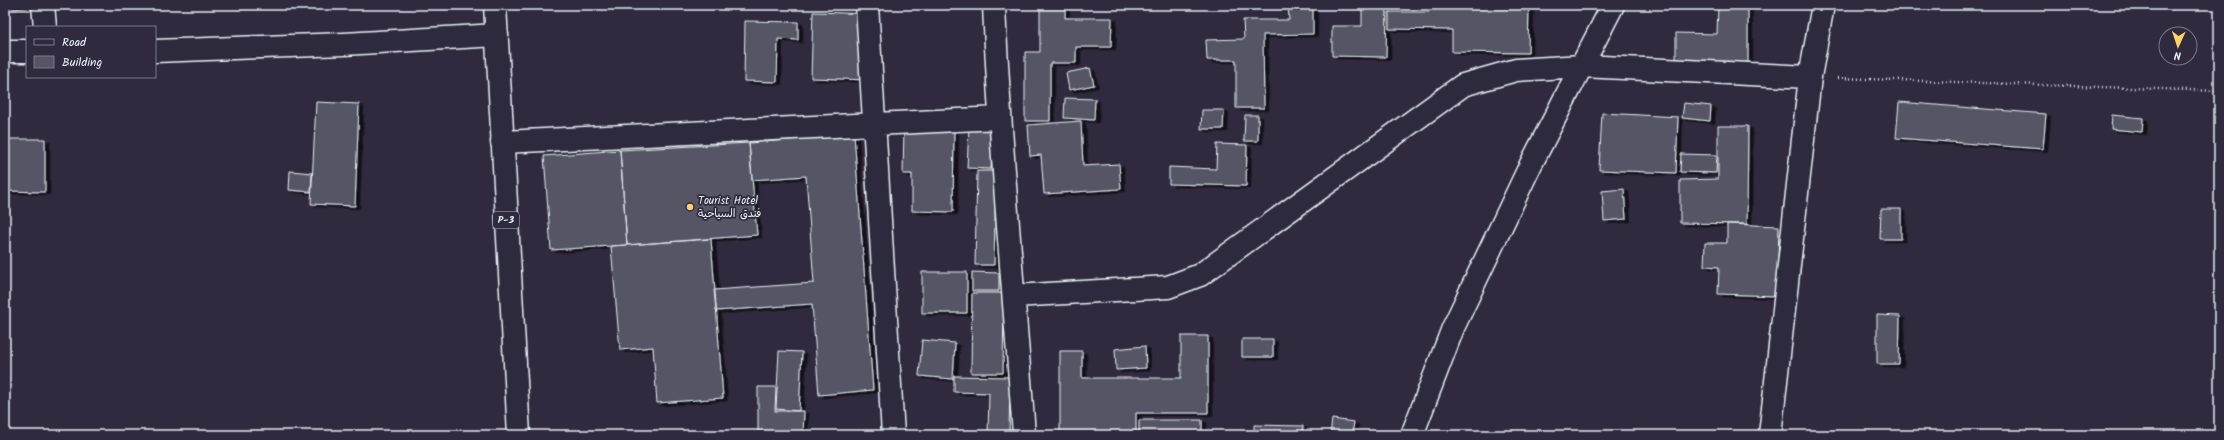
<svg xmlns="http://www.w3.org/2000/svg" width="2224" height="440" viewBox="0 0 2224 440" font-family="Kalam,'Playpen Sans Arabic',sans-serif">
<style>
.building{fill:#575565;stroke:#e8f1f8;filter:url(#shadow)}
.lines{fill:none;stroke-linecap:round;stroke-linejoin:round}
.street-casing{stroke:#e8f1f8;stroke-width:25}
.primary-casing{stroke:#e8f1f8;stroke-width:25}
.path{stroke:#e8f1f8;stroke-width:2.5;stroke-dasharray:1 3;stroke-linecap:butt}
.street{stroke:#2f2a3d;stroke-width:22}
.primary{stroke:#2f2a3d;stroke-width:22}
.poi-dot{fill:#ffd166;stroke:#2f2a3d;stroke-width:1.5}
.labels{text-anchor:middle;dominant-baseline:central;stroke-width:3.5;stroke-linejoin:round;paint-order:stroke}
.shield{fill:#2f2a3d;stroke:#b0b5c0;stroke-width:1}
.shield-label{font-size:10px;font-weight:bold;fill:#e8f1f8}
.poi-label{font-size:11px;fill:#e8f1f8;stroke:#2f2a3d;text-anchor:start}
</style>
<defs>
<filter id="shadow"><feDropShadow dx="4.5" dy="2.5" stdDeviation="0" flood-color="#0009"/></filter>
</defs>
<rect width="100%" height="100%" fill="#2f2a3d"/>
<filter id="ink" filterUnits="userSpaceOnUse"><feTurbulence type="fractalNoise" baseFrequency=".025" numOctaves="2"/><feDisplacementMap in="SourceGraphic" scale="8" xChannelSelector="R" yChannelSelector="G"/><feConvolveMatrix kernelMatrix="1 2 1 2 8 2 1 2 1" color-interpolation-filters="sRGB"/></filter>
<g filter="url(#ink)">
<path class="building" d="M12 5H33V7L13 9Z
M1040 5H1065V18H1112L1111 47H1076V63H1050V121H1025V52H1040Z
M1288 5H1313V34L1263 35 1264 108H1236V60H1207L1206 40 1244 39 1243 20H1289Z
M1335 5H1387L1386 57 1332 56V26H1362V5Z
M1429 5H1529L1528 53 1452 52V30L1389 29V12H1429Z
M1718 5H1748V64L1676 63V33L1717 34Z
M813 12 871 14 869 80 811 78Z
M745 21 798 22V40L778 39 777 82 744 81Z
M1090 68 1094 85 1069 90 1066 73Z
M1065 98 1095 99 1094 120 1064 118Z
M316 102 359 104 355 206 311 204Z
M1899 102 2046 114 2043 149 1896 138Z
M1684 103 1711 106 1710 121 1682 118Z
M1202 110H1224L1223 129H1201Z
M1602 113 1678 117 1676 173 1599 170Z
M1245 115H1258V141H1244Z
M2112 115 2143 118 2142 132 2111 129Z
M1081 121 1083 166 1119 164 1121 189 1044 194 1041 155 1030 156 1028 125Z
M969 126 993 128 991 169 967 168Z
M1718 126H1748L1747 224 1680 223V180L1718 179Z
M904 127 954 128 953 212 912 211V174H903Z
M854 135 873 390 819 395 812 304 716 311 714 290 814 283 806 176 752 180 749 143Z
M5 139H45V192L5 191Z
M749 143 757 235 627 245 620 150Z
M1217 144 1247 145 1246 186 1169 184V167L1216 169Z
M620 150 627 245 551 250 544 156Z
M1681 154 1717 155 1716 173 1680 172Z
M290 171 312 173 311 192 289 190Z
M977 171H996L994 265H975Z
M1624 189 1626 219 1604 221 1602 191Z
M1881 209H1901V239H1880Z
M1727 224 1779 226 1777 296 1718 294 1719 267 1704 266 1705 243H1727Z
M711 239 723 398 657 403 653 347 620 350 611 246Z
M922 272H967V313H922Z
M972 272 999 273V291H972Z
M972 293H1004L1003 373H971Z
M1877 315 1900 316 1899 364H1877Z
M1181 336H1208V413H1136V435L1060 434V351H1082V378H1181Z
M1242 339H1273V357H1242Z
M922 340 955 343 953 379 919 376Z
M1145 346 1146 368 1116 370 1115 349Z
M779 351 802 352 799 411 776 409Z
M954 376 1010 377 1009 435H988L989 393 954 392Z
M758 387H776L775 411H804L803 435H758Z
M1332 419 1354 422 1352 435H1330Z
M1139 420H1202V434L1139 435Z
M1254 425 1303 426 1302 435H1254Z"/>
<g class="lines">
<defs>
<path id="street" d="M43 5 45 27
M867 5 893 435
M994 5C1000 149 1014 292 1024 435
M5 51H27
M155 51 344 44 497 35
M502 142 999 118
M1014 296 1168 287 1200 275 1463 85 1516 70 1582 66 1810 77
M1412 435 1453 328 1530 166 1613 5
M1770 435 1810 77 1823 5"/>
<path id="primary" d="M495 5 519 435"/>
</defs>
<use href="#street" class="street-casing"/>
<use href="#primary" class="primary-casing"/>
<path class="path" d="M1838 78 2219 91"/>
<use href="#street" class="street"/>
<use href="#primary" class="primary"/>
</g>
</g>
<circle class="poi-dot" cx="690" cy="207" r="4"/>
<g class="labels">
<rect class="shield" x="493" y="212" width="26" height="16" rx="3"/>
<g class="shield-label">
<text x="506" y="220">P-3</text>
</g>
<g class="poi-label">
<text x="698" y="201">Tourist Hotel<tspan x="698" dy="13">فندق السياحية</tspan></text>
</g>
</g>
<rect width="2224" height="440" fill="none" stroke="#2f2a3d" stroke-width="20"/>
<rect x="10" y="10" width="2204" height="420" fill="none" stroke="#e8f1f8" stroke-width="1.5" filter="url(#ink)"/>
<rect x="26" y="26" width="130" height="52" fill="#2f2a3d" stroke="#797a88"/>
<rect x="34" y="39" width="20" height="6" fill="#2f2a3d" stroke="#797a88"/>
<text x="62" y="46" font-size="12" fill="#e8f1f8">Road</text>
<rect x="34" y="56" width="20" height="12" fill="#575565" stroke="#797a88"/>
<text x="62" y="66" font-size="12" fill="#e8f1f8">Building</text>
<g transform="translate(2178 46) rotate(183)"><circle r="19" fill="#2f2a3d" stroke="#797a88"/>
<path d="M0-3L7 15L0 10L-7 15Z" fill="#ffd166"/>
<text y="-6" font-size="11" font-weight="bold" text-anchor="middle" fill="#e8f1f8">N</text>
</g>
</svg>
